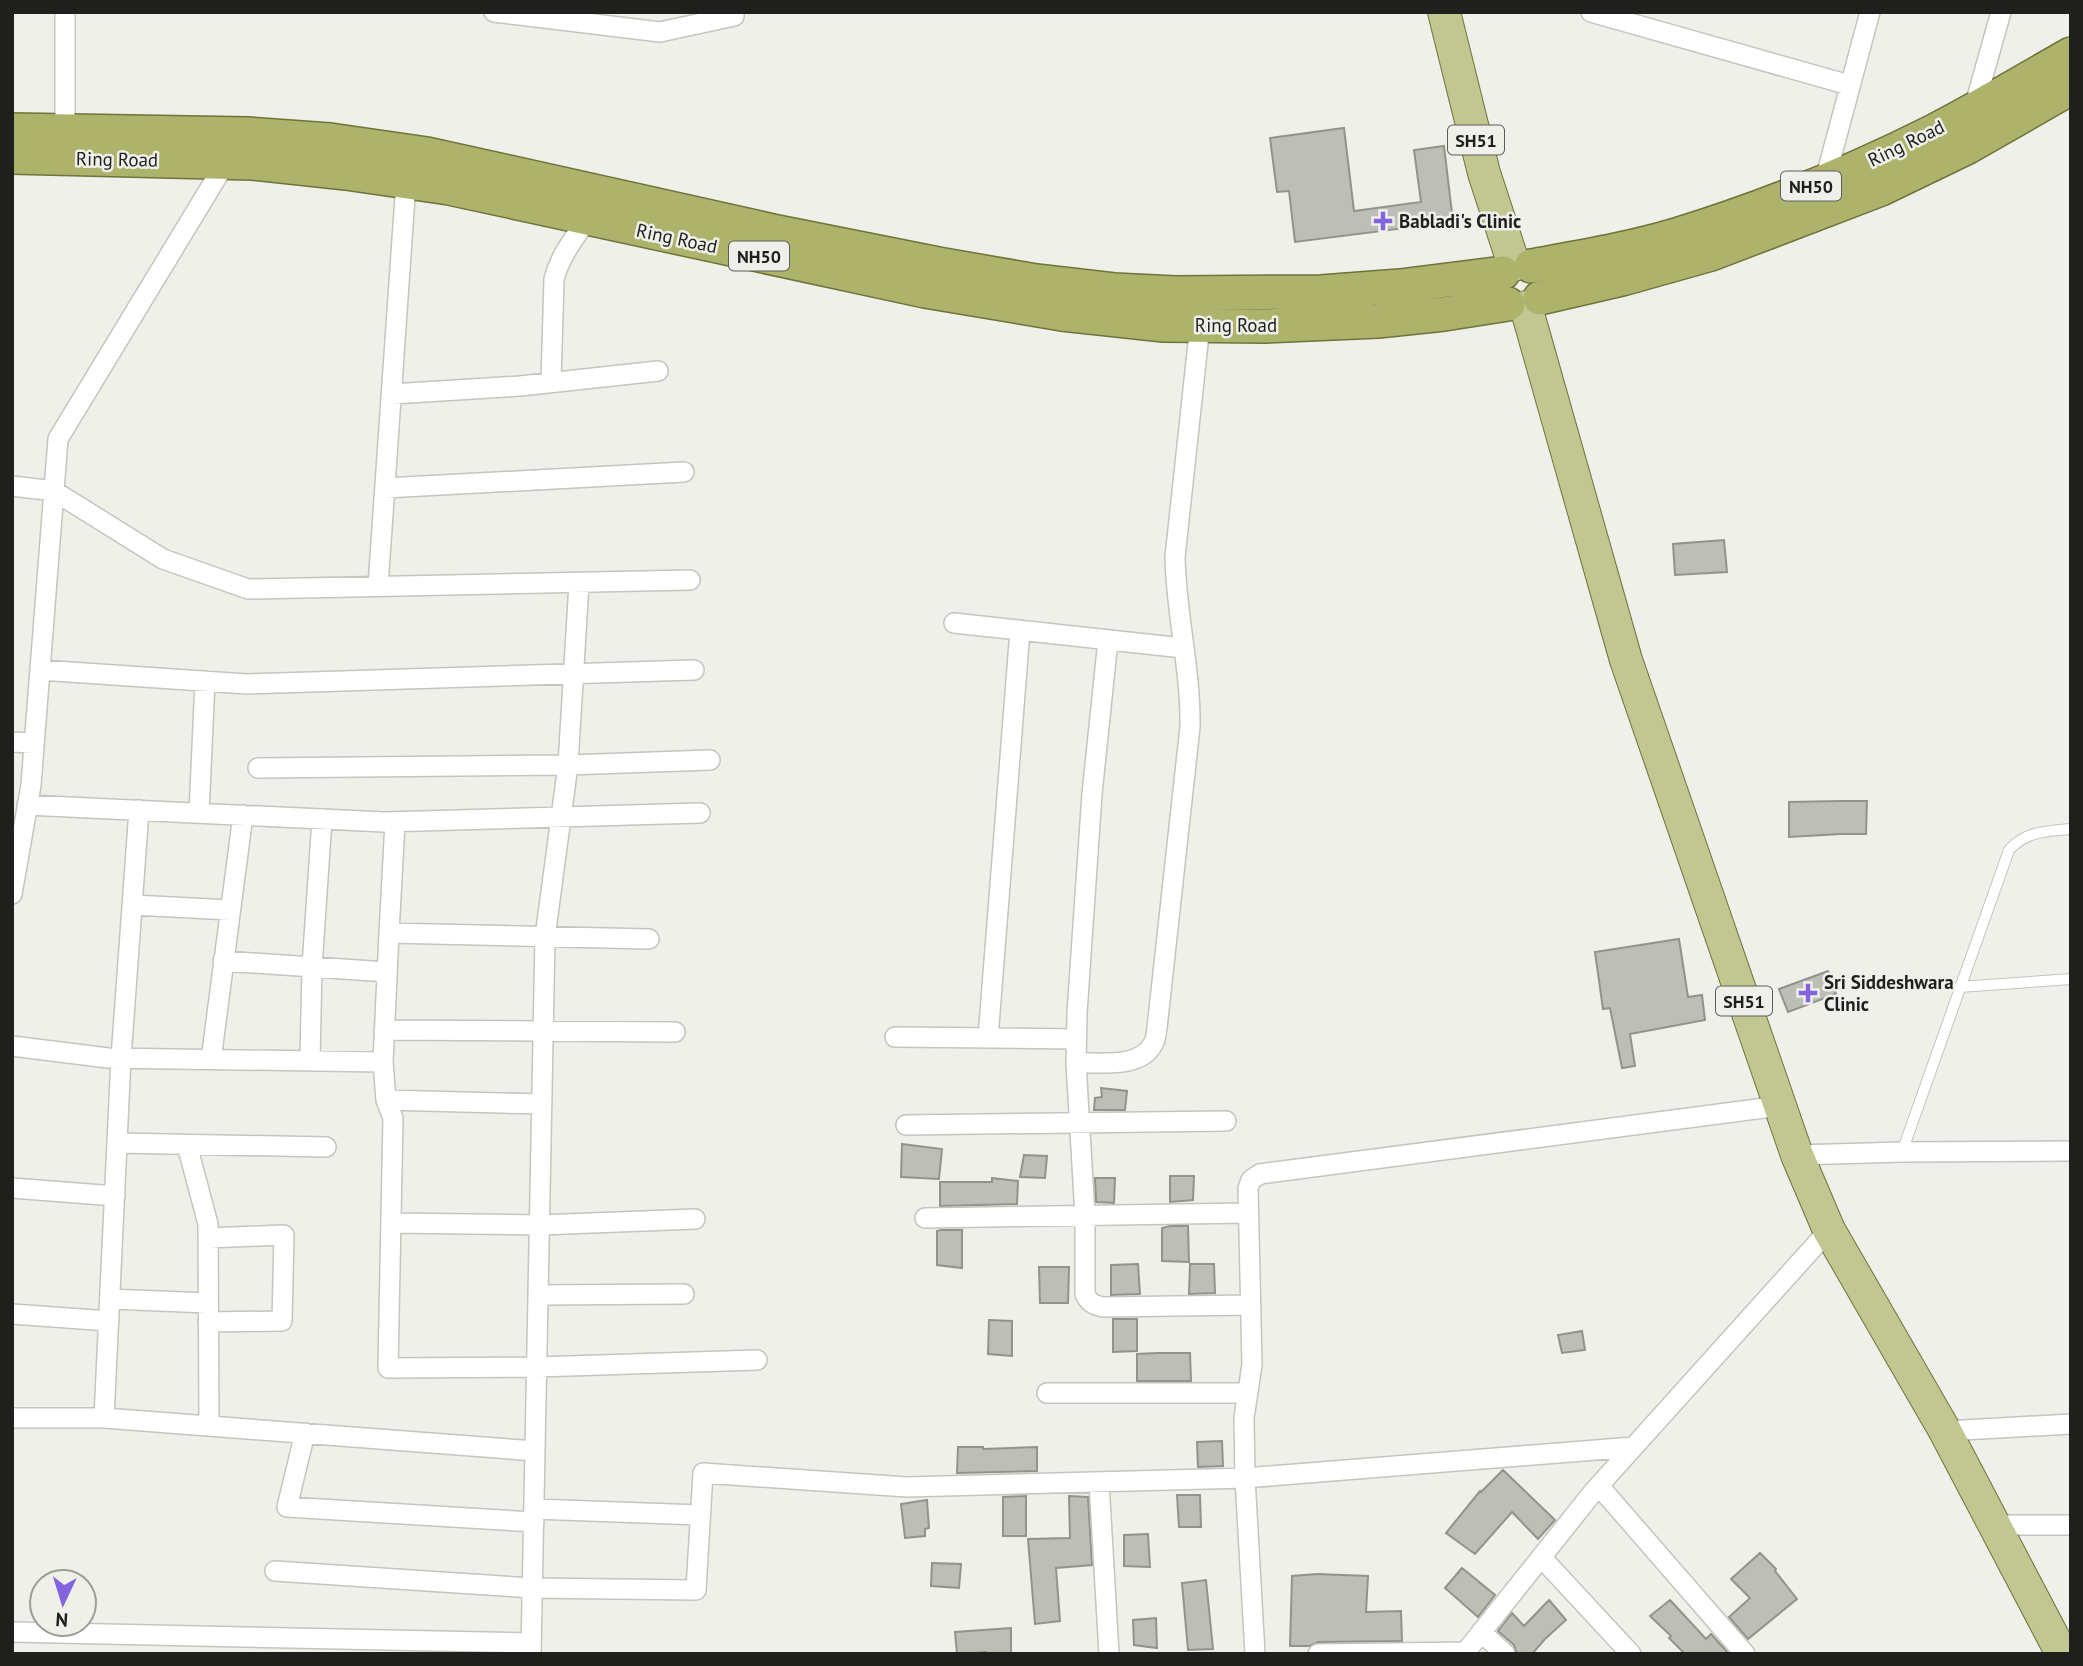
<svg xmlns="http://www.w3.org/2000/svg" width="2083" height="1666" viewBox="0 0 2083 1666" font-family="'PT Sans',sans-serif">
<style>
.building{fill:#bdbeb6;stroke:#92938c;stroke-width:2}
.lines{fill:none;stroke-linecap:round;stroke-linejoin:round}
.service-casing{stroke:#c4c5bd;stroke-width:12}
.minor-casing{stroke:#c4c5bd;stroke-width:22}
.primary-casing{stroke:#6f7339;stroke-width:34}
.trunk-casing{stroke:#6f7339;stroke-width:36}
.service{stroke:#fff;stroke-width:10}
.minor{stroke:#fff;stroke-width:19}
.primary{stroke:#c2c691;stroke-width:32}
.trunk{stroke:#aeb36c;stroke-width:33}
.poi-dot{fill:#8463de;stroke:#eff0e9;stroke-width:2.5}
.labels{text-anchor:middle;dominant-baseline:central;stroke-width:5;stroke-linejoin:round;paint-order:stroke}
.shield{fill:#eff0e9;stroke:#5d5e5a;stroke-width:2}
.shield-label{font-size:18px;font-weight:bold;fill:#1f201d}
.street-label{font-size:19px;fill:#1f201d;stroke:#eff0e9}
.poi-label{font-size:19px;font-weight:bold;fill:#1f201d;stroke:#eff0e9;text-anchor:start}
</style>
<rect width="100%" height="100%" fill="#eff0e9"/>
<path class="building" d="M1344 128 1354 211 1421 202 1414 150 1444 146 1453 222 1295 242 1289 191 1277 192 1270 138Z
M1724 540 1727 572 1675 575 1673 544Z
M1841 801H1867L1866 834H1841L1789 837V802Z
M1679 939 1688 997 1702 995 1705 1020 1630 1034 1635 1066 1622 1068 1610 1008 1603 1009 1595 952Z
M1828 971 1836 994 1788 1012 1779 989Z
M1101 1088 1127 1091 1125 1110H1094L1095 1098 1102 1097Z
M902 1144 942 1149 939 1179 901 1177Z
M1024 1155 1047 1156 1045 1178 1020 1177Z
M1170 1176H1194L1193 1200 1170 1202Z
M992 1178 1018 1181 1017 1204 940 1206V1182H992Z
M1095 1178H1115L1114 1203 1096 1202Z
M1170 1226H1188L1189 1262 1162 1261V1228Z
M941 1230H962V1268L937 1265V1231Z
M1138 1264 1140 1294 1111 1295V1265Z
M1190 1264H1214L1215 1293 1189 1294Z
M1039 1267H1069L1068 1303H1040Z
M1113 1319H1137V1351L1113 1352Z
M989 1320 1012 1321V1356L988 1354Z
M1582 1331 1585 1350 1562 1353 1558 1335Z
M1157 1353H1190L1191 1381H1137V1354Z
M1222 1441 1223 1466 1198 1467 1197 1442Z
M958 1447H983V1449L1037 1447V1471L957 1473Z
M1503 1470 1555 1520 1538 1539 1512 1512 1475 1554 1446 1533 1480 1491 1481 1492Z
M1177 1495H1200L1201 1527H1179Z
M1026 1496V1536H1003V1497Z
M1069 1496 1088 1497 1092 1565 1056 1568 1060 1621 1035 1624 1028 1539 1070 1538Z
M927 1500 929 1528 925 1529V1536L905 1538 901 1504Z
M1148 1534 1150 1567 1124 1566V1535Z
M1760 1553 1776 1569 1775 1571 1797 1599 1748 1639 1729 1617 1750 1598 1731 1579Z
M932 1563 961 1564 959 1588 931 1586Z
M1462 1568 1495 1595 1478 1617 1445 1588Z
M1317 1574 1368 1576 1366 1612 1401 1611 1402 1641 1318 1642 1310 1646H1290L1292 1576Z
M1206 1580 1213 1649 1188 1650 1182 1583Z
M1549 1600 1566 1620 1545 1639 1532 1654H1517L1514 1645 1498 1631 1512 1613 1524 1626Z
M1670 1600 1706 1639 1711 1634 1729 1654H1685L1669 1638 1671 1636 1650 1616Z
M1156 1618 1157 1648 1134 1645 1133 1620Z
M1011 1628V1654H986V1652L957 1654 955 1632Z"/>
<g class="lines">
<defs>
<path id="service" d="M1959 987 2071 979
M1902 1152 2009 850C2026 831 2047 831 2071 829"/>
<path id="minor" d="M65 12V130
M494 12 660 32 734 16 733 12
M1591 12 1849 85
M1974 108 2001 12
M1825 180 1870 12
M551 382 554 279C560 256 574 238 588 219
M392 394 520 386 658 371
M12 486 54 491 163 559 248 589 690 580
M385 488 684 472
M378 586 406 182
M954 623 1183 648
M1108 640 1092 794 1077 1013 1076 1063 1085 1216V1294C1089 1303 1094 1305 1103 1307L1251 1305
M40 670 247 684 694 670
M12 742 34 743
M258 768 568 765 710 760
M27 805 384 822 700 813
M199 813 205 681
M395 822 389 933 649 939
M12 894 31 785 58 439 226 162
M133 905 230 910
M389 933 383 1062 386 1100 393 1118 388 1368 537 1367 757 1360
M223 961 387 972
M384 1030 675 1032
M895 1037 1076 1039
M988 1038 1020 630
M12 1046 108 1058 383 1062
M211 1060 243 815
M310 1061 312 967 322 819
M1076 1063C1099 1062 1140 1069 1153 1044 1156 1040 1156 1033 1157 1028L1190 727C1191 670 1176 614 1175 557L1200 325
M386 1100 542 1104
M906 1125 1226 1121
M117 1143 326 1147
M187 1145 208 1224 209 1426
M1797 1155 1902 1152 2071 1151
M12 1188 115 1196
M925 1218 1248 1213
M391 1223 540 1225 695 1219
M208 1238 284 1235 282 1321 208 1322
M538 1295 684 1294
M110 1299 208 1303
M12 1314 109 1321
M1047 1393H1248
M12 1418H104L121 1058 139 810
M104 1418 535 1451
M1945 1431 2071 1424
M305 1433 287 1507 534 1522
M1633 1447 1245 1478 1244 1418 1252 1365 1248 1188 1251 1180 1260 1174 1780 1106
M1099 1482 1109 1654
M1599 1486 1745 1654
M534 1509 700 1515
M1994 1525H2071
M1541 1557 1631 1654
M275 1571 532 1588 696 1590 703 1473 907 1487 1245 1478 1255 1654
M12 1632 531 1643
M1481 1632 1505 1654
M531 1654 545 937 568 765 579 583
M1318 1654 1465 1652
M1464 1654 1594 1491 1829 1230"/>
<path id="primary" d="M1444 12 1484 173 1514 265
M1526 307 1626 660 1797 1155 1829 1230 1945 1431 2062 1654"/>
<path id="trunk" d="M12 130 247 134 330 140 427 154 773 231 938 264 1036 281 1114 290 1175 293 1321 292 1400 286 1503 273
M12 157 252 163 346 173 449 188 925 291 1062 314 1164 325 1265 326 1378 321 1444 314 1508 304
M1531 266C1580 257 1629 249 1676 235 1764 208 1850 173 1932 132 1979 108 2025 80 2071 54
M1540 298 1622 279 1711 254 1881 189 1968 147 2071 88"/>
</defs>
<use href="#service" class="service-casing"/>
<use href="#minor" class="minor-casing"/>
<use href="#primary" class="primary-casing"/>
<use href="#trunk" class="trunk-casing"/>
<use href="#service" class="service"/>
<use href="#minor" class="minor"/>
<use href="#primary" class="primary"/>
<use href="#trunk" class="trunk"/>
</g>
<g class="poi-dot">
<path d="M1379.5 210.5h7v7h7v7h-7v7h-7v-7h-7v-7h7z"/>
<path d="M1804.5 982.5h7v7h7v7h-7v7h-7v-7h-7v-7h7z"/>
</g>
<g class="labels">
<g class="shield">
<rect x="1448" y="125.5" width="56" height="29" rx="5"/>
<rect x="1781" y="171.5" width="60" height="29" rx="5"/>
<rect x="729" y="241.5" width="60" height="29" rx="5"/>
<rect x="1716" y="986.5" width="56" height="29" rx="5"/>
</g>
<g class="shield-label">
<text x="1476" y="140">SH51</text>
<text x="1811" y="186">NH50</text>
<text x="759" y="256">NH50</text>
<text x="1744" y="1001">SH51</text>
</g>
<g class="street-label">
<text transform="translate(1906 143) rotate(-26)">Ring Road</text>
<text transform="translate(117 159) rotate(1)">Ring Road</text>
<text transform="translate(677 238) rotate(12)">Ring Road</text>
<text x="1236" y="325">Ring Road</text>
</g>
<g class="poi-label">
<text x="1399" y="221">Babladi's Clinic</text>
<text x="1824" y="982">Sri Siddeshwara<tspan x="1824" dy="22">Clinic</tspan></text>
</g>
</g>
<rect width="2083" height="1666" fill="none" stroke="#1f201d" stroke-width="28"/>
<g transform="translate(63 1603) rotate(184)"><circle r="33" fill="#eff0e9" stroke="#9c9d97" stroke-width="2"/>
<path d="M0-5L12 26L0 18L-12 26Z" fill="#8463de"/>
<text y="-10" font-size="19" font-weight="bold" text-anchor="middle" fill="#1f201d">N</text>
</g>
</svg>
